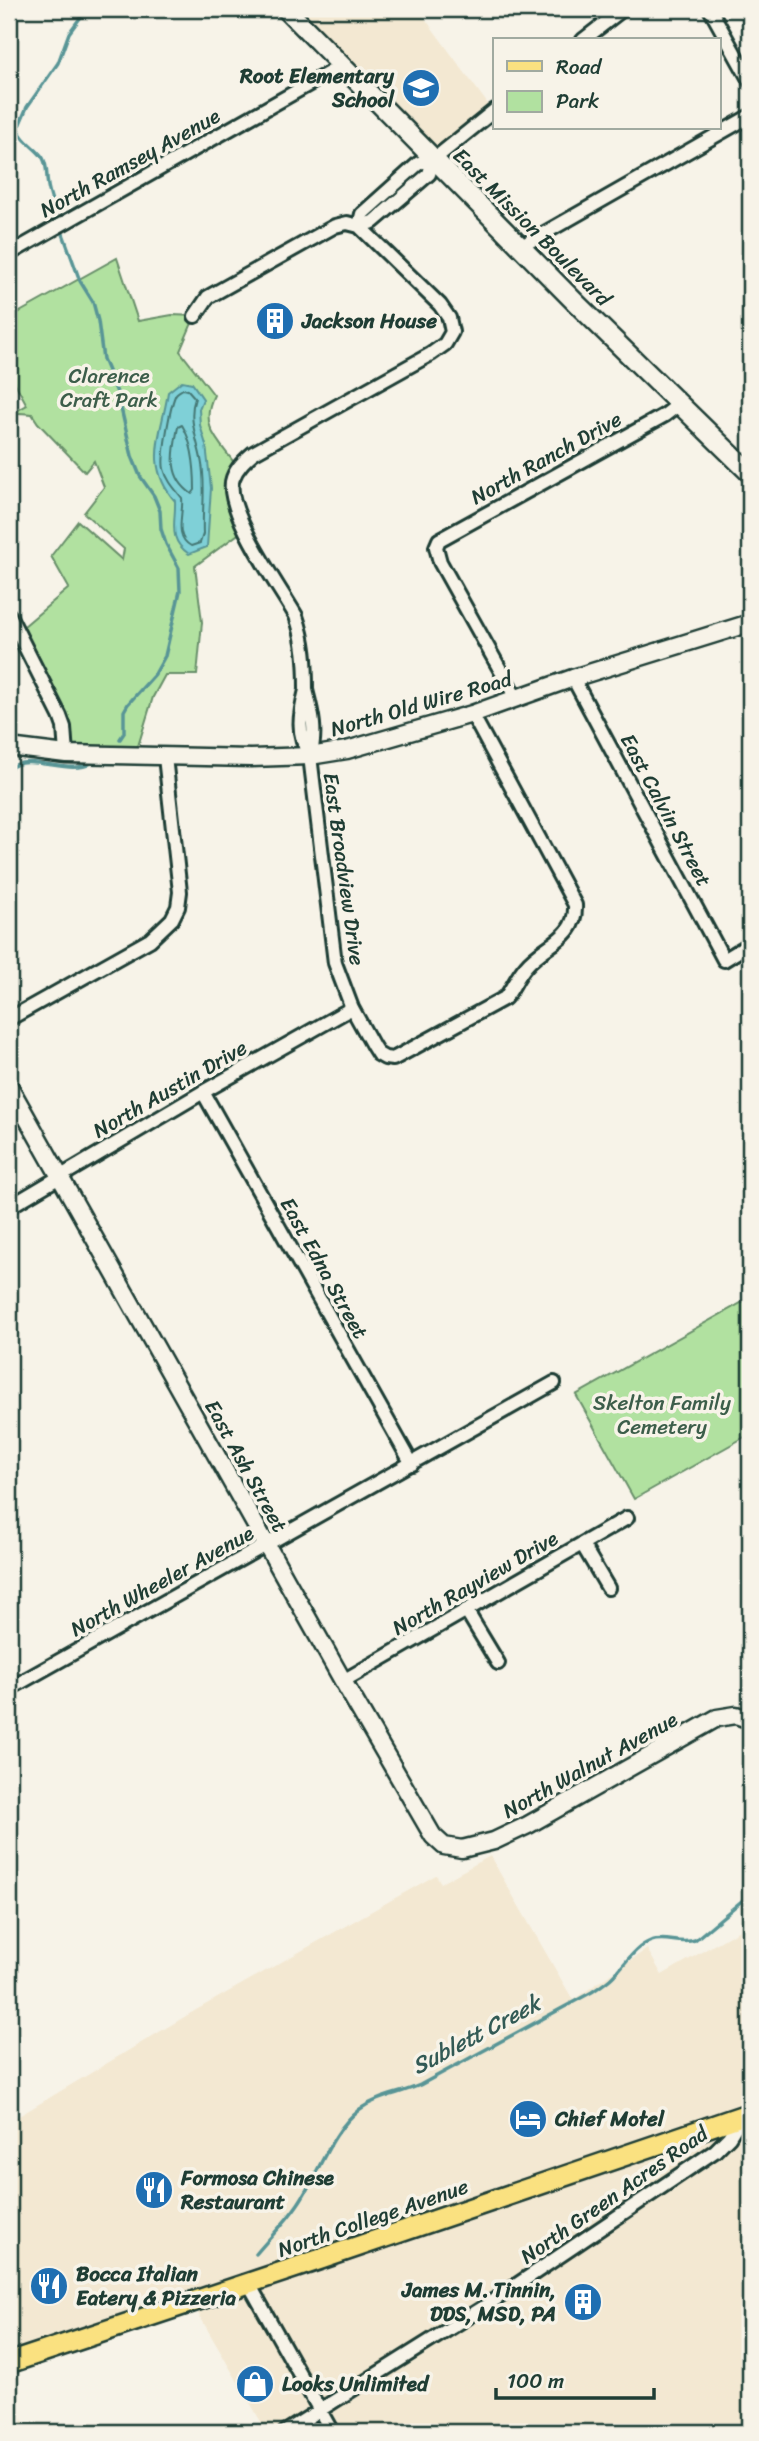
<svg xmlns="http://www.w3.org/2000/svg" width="759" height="2441" viewBox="0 0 759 2441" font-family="Sriracha,sans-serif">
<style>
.built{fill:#f3e8d2}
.green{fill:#b1e1a0;stroke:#688f6a;stroke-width:2}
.water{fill:#7fd0d7;stroke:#599596;stroke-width:2}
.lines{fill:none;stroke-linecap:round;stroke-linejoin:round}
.shore{stroke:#457875;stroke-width:2}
.stream{stroke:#599596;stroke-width:3.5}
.minor-casing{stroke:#1f3d34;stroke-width:18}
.tertiary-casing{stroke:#1f3d34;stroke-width:21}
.secondary-casing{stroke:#1f3d34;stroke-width:23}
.primary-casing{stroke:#1f3d34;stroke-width:24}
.minor{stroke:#f7f3e8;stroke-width:12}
.tertiary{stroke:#f7f3e8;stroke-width:16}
.secondary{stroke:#f7f3e8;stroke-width:18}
.primary{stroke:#fae180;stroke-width:19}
.labels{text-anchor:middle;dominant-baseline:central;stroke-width:7;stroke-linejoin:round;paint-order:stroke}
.poi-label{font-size:21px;font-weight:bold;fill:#1f3d34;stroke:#f7f3e8;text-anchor:start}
.street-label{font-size:21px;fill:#1f3d34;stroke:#f7f3e8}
.park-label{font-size:21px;fill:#3c5e4a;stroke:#f7f3e8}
.water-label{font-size:23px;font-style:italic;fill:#325a55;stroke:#f7f3e8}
</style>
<rect width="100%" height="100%" fill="#f7f3e8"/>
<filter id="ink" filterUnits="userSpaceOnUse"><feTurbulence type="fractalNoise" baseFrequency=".0143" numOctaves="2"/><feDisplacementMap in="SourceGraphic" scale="14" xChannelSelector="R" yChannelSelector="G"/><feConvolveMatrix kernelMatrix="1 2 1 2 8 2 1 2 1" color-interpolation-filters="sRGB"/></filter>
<g filter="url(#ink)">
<path class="built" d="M286 9H418L493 111 433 160Z
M490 1856 573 2000 647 1949 662 1975 750 1924V2432H267L192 2303 9 2363V2122L196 2010 436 1875 441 1883Z
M9 2397 29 2432H9Z"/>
<path class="green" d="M117 258 138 321 172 315 195 316 180 351 214 395C198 427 220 442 238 468L232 479 245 529 195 566 202 622 197 675H165L153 697 135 756 66 754 64 727 17 632 69 588 51 556 78 521 122 560 124 549 84 513 104 487 94 461 85 472 38 423 32 414 20 413 9 419V415L27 405 9 372V318Z
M750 1298V1434L634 1499 576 1395Z"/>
<path class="water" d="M182 381 192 383 203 399 199 409 200 425 206 445 211 488 207 547 189 554C167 539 176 523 175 501 143 464 162 433 168 392Z"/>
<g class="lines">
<path class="shore" d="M183 389 188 390 195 398C186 423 202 448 203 473 205 494 202 513 203 534L200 543 191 546C173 536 184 514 182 498 175 489 167 481 164 469 161 457 170 408 175 396 176 392 180 391 183 389Z
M182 425C193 443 195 469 195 490L192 494C167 477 173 453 178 427Z"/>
<path class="stream" d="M55 219C55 207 50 197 48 186 46 176 48 167 43 158 36 147 22 142 18 128L27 107 58 63 69 33 83 14 85 9
M62 231 80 281 93 302 98 321 103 359 118 395 132 456 140 476 154 496 160 511 161 529 166 544 179 568 180 591 165 656 155 674 128 704 124 711V733L120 739
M9 769C28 751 70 777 91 763
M256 2254C270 2237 286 2222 298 2204 319 2174 330 2132 360 2109 378 2096 400 2094 420 2085L592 1992C598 1988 604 1984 610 1979 623 1968 634 1947 651 1941 666 1936 680 1945 695 1940L750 1894"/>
<defs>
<path id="minor" d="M710 9 750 81
M583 40 623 9
M359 226 362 214 419 163 433 160 495 110
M520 247 750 116
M9 254 343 65
M195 316 208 297 335 226 347 223 359 226 373 222 429 174 433 160
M9 615 60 716 64 727 66 754
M573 678 724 960 750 944
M306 690C306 664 305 641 296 616 280 588 222 507 233 478 237 467 245 460 253 453L431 354 445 344 452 332 449 318 440 305 359 226
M516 698 440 562 436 547 439 540 665 415 678 405
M310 756C317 733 312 713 306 690 300 714 296 734 310 756L335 963 352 1008 373 1046 378 1054 385 1058 393 1059 505 998C513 988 517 976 526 966 544 944 577 939 575 905L472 714
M9 1019 150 940 172 919 178 907 180 892 165 757
M203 1092 412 1464
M9 1207 203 1092 352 1008
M582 1544 608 1588
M466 1610 498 1663
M343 1681 627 1518
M9 1689 554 1383
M249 2284 332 2432
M285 2432 484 2307 715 2151 729 2137 742 2116"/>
<path id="tertiary" d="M9 747 66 754 251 758 310 756 347 750 472 714 573 678 750 623
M9 1086 343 1681 433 1836 444 1846 462 1849 494 1841 528 1825 717 1718 736 1715 750 1720"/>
<path id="secondary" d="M286 9 575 302 750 473"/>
<path id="primary" d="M9 2363 321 2259 750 2113"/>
</defs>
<use href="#minor" class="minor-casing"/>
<use href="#tertiary" class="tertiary-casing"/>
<use href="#secondary" class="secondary-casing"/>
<use href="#primary" class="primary-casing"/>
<use href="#minor" class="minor"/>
<use href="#tertiary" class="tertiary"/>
<use href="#secondary" class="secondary"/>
<use href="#primary" class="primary"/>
</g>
</g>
<defs>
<symbol id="school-disc" viewBox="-11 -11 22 22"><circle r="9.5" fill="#1f6fb2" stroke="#f7f3e8"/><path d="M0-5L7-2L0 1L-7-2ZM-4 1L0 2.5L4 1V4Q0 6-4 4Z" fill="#fff"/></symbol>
<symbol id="building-disc" viewBox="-11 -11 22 22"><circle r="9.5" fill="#1f6fb2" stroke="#f7f3e8"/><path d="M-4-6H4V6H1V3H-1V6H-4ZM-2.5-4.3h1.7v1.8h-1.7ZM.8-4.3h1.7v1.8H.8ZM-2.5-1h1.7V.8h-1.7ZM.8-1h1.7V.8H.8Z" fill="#fff"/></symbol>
<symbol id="hotel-disc" viewBox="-11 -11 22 22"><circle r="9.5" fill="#1f6fb2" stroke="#f7f3e8"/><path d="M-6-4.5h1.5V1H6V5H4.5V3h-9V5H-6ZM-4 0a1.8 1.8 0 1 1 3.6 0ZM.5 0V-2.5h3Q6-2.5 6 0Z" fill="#fff"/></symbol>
<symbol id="restaurant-disc" viewBox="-11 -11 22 22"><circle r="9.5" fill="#1f6fb2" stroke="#f7f3e8"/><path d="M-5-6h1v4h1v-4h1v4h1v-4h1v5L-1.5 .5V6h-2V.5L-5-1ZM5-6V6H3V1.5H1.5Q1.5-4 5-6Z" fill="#fff"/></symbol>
<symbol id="shop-disc" viewBox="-11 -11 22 22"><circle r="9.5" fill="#1f6fb2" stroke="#f7f3e8"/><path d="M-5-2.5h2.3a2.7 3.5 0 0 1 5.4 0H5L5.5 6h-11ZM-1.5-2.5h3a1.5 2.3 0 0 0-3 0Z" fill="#fff"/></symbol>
</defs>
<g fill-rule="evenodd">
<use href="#school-disc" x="399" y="66" width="44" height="44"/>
<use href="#building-disc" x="253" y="299" width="44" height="44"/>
<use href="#hotel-disc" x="506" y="2097" width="44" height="44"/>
<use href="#restaurant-disc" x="132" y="2168" width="44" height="44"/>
<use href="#restaurant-disc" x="27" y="2264" width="44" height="44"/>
<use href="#building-disc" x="561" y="2280" width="44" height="44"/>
<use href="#shop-disc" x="233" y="2362" width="44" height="44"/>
</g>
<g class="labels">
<g class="poi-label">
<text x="394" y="76" text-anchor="end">Root Elementary<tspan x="394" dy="24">School</tspan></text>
<text x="302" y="321">Jackson House</text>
<text x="555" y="2119">Chief Motel</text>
<text x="181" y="2178">Formosa Chinese<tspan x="181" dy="24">Restaurant</tspan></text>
<text x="76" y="2274">Bocca Italian<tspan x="76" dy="24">Eatery &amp; Pizzeria</tspan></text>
<text x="556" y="2290" text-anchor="end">James M. Tinnin,<tspan x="556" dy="24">DDS, MSD, PA</tspan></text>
<text x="282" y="2384">Looks Unlimited</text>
</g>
<g class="street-label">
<text transform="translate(130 163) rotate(-29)">North Ramsey Avenue</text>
<text transform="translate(532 227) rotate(45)">East Mission Boulevard</text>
<text transform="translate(546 458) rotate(-29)">North Ranch Drive</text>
<text transform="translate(421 704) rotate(-16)">North Old Wire Road</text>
<text transform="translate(666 810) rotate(62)">East Calvin Street</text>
<text transform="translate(344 869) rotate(82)">East Broadview Drive</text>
<text transform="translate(170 1089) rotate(-30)">North Austin Drive</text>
<text transform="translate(324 1268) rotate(61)">East Edna Street</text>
<text transform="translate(246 1466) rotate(61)">East Ash Street</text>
<text transform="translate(162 1581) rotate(-29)">North Wheeler Avenue</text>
<text transform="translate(475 1583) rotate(-30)">North Rayview Drive</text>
<text transform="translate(590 1765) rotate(-29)">North Walnut Avenue</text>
<text transform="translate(614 2195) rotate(-35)">North Green Acres Road</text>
<text transform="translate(373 2218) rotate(-19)">North College Avenue</text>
</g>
<g class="park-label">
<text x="109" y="376">Clarence<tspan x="109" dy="24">Craft Park</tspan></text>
<text x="662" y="1403">Skelton Family<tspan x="662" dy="24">Cemetery</tspan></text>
</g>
<g class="water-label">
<text transform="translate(476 2035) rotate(-28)">Sublett Creek</text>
</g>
</g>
<rect width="759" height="2441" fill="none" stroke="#f7f3e8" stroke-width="35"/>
<rect x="18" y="18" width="724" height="2406" fill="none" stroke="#1f3d34" stroke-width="2.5" filter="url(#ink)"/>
<rect x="493" y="38" width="228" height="91" fill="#f7f3e8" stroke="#a1aaa0" stroke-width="2"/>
<rect x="507" y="61" width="35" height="10" fill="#fae180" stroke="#a1aaa0" stroke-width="2"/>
<text x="556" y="74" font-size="21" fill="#1f3d34">Road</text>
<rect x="507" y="91" width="35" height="21" fill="#b1e1a0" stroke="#a1aaa0" stroke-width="2"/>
<text x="556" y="108" font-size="21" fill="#1f3d34">Park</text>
<path d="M496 2388v10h158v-10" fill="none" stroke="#1f3d34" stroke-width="3.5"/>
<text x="507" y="2388" font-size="21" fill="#1f3d34" stroke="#f7f3e8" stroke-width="5" paint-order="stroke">100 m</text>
</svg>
